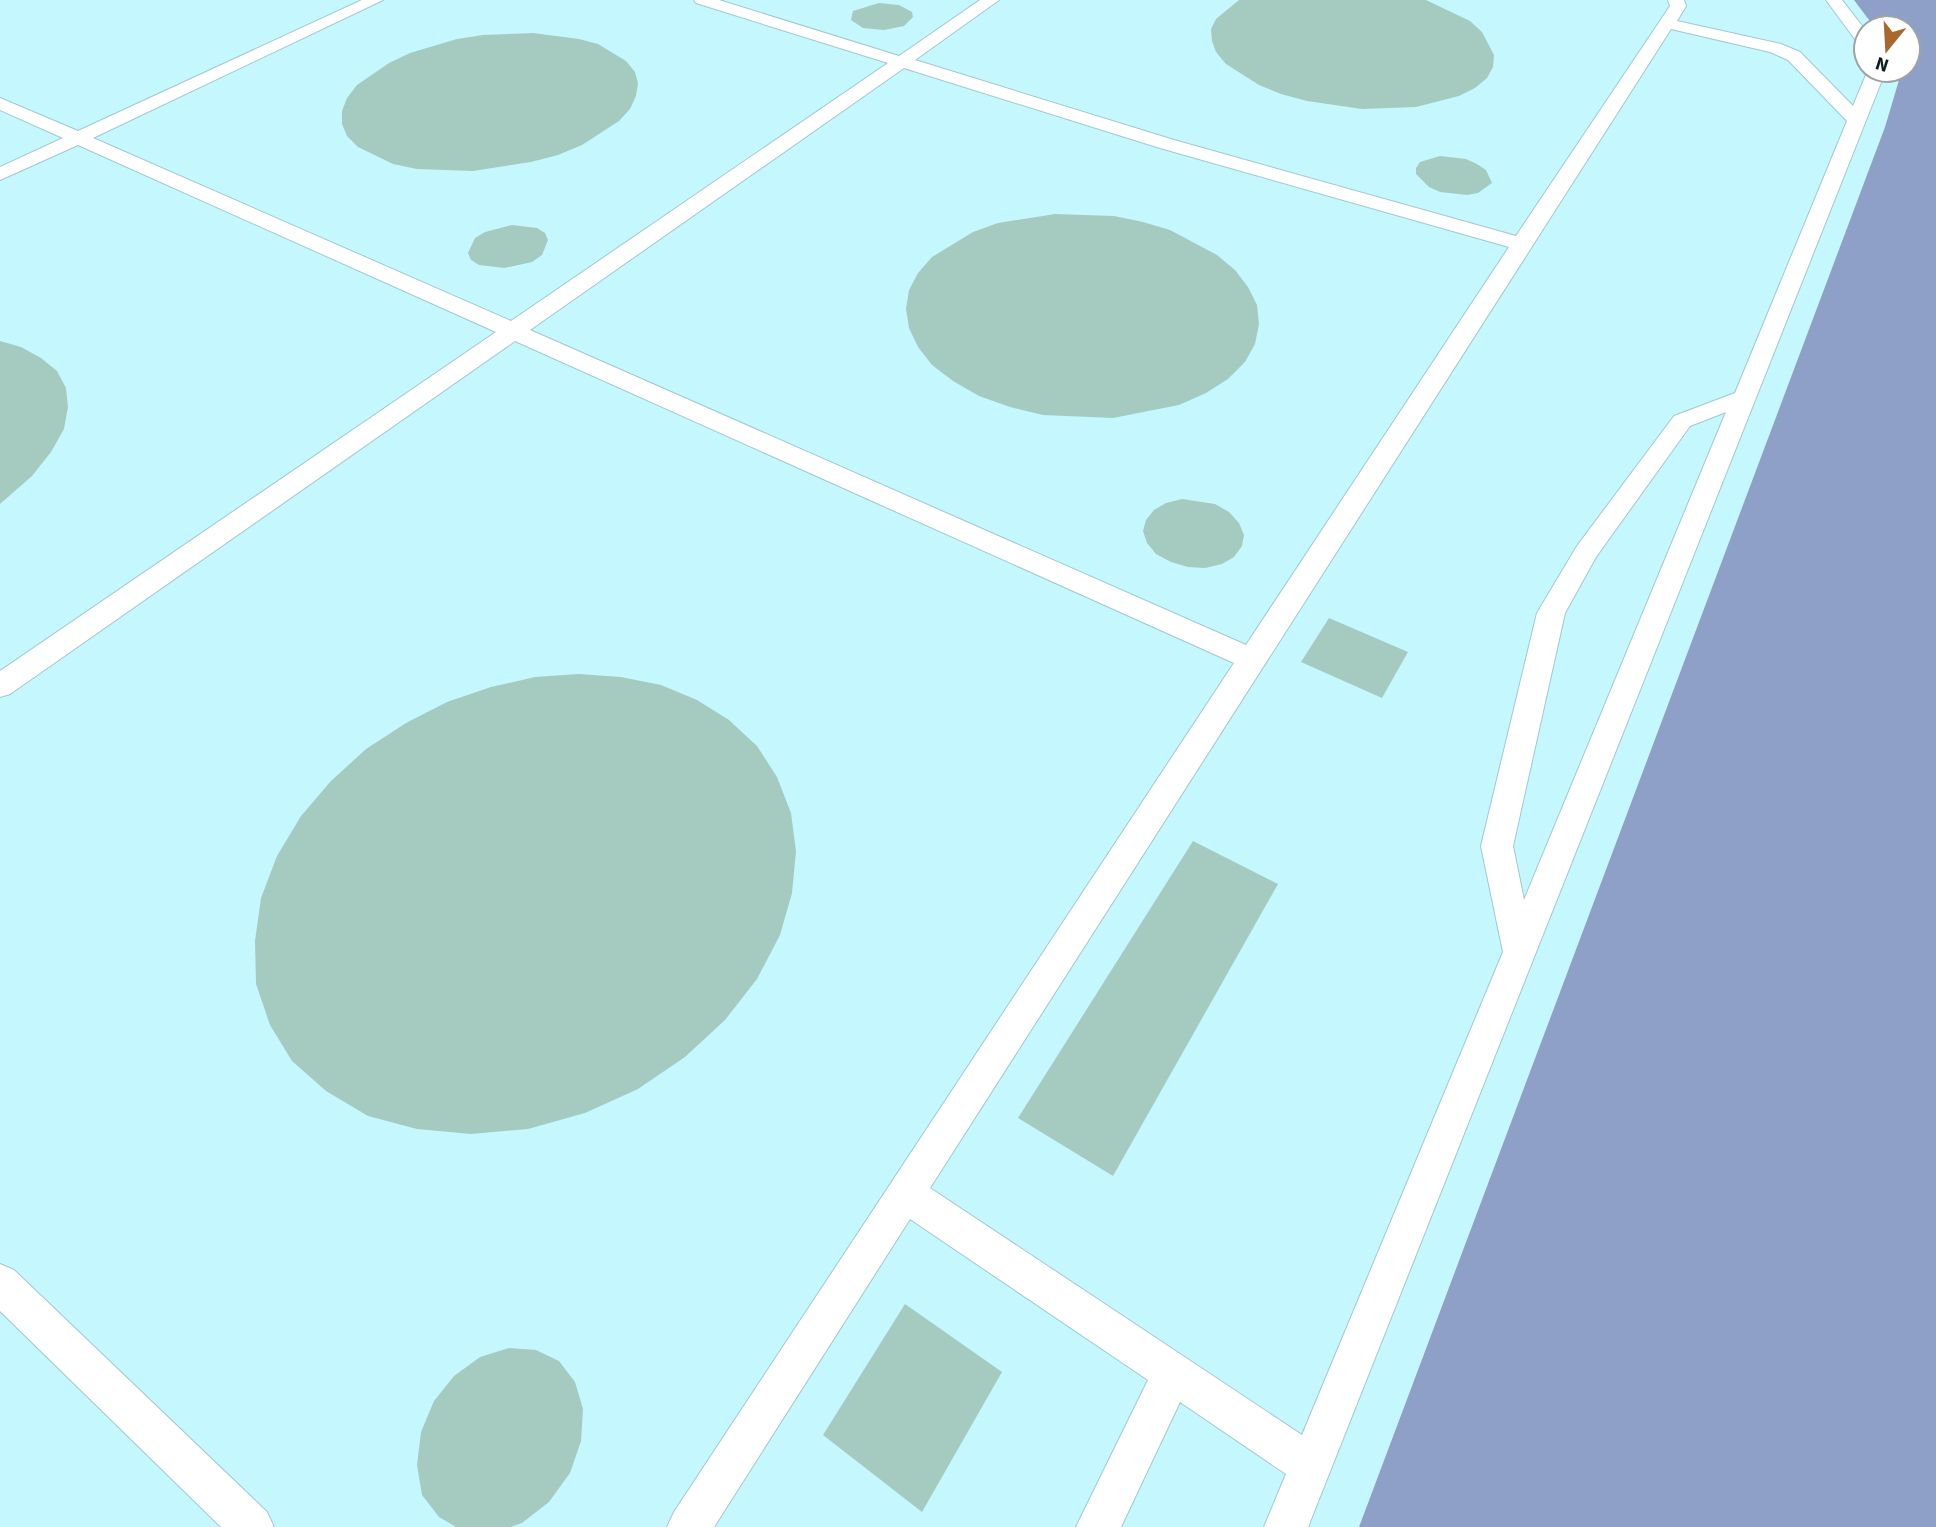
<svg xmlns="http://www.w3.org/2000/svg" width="1936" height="1527" viewBox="0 0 1936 1527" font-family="'Source Sans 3',sans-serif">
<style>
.built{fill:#c5f7fe}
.water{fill:#8ea0c7}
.building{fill:#a5cbc1}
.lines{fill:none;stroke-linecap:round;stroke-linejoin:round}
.lane-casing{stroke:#a1c8ce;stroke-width:2}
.lane{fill:#fff;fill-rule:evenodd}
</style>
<rect width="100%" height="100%" fill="#e4fbff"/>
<path class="built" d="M0 0H1854L1875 28H1866V70H1902L1885 127 1359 1527H0Z"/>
<path class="water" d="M1854 0H1936V1527H1359L1885 127 1902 70H1908V28H1875Z"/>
<path class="building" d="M1426 0 1470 21 1482 32 1494 55 1493 67 1487 78 1475 88 1459 96 1416 107 1362 109 1307 101 1281 94 1259 85 1226 64 1216 52 1212 41 1211 29 1216 19 1239 0Z
M879 3 899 5 912 12 913 17 904 26 884 30 863 28 851 20 853 11Z
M533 33 579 39 598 44 626 61 635 72 638 83 636 96 630 109 619 121 582 145 558 155 531 162 473 171 417 169 393 164 358 147 347 136 342 124V111L347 98 357 85 389 63 410 53 457 39 483 35Z
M1440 156 1466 159 1477 164 1486 170 1492 183 1478 193 1467 195 1440 192 1429 187 1416 174V168L1420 162Z
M1055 214 1114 216 1143 222 1170 230 1217 255 1235 270 1248 287 1257 305 1259 324 1255 344 1245 362 1228 379 1206 393 1179 405 1113 418 1043 415 1010 407 979 396 953 381 932 365 918 347 909 328 906 309 909 290 918 273 932 257 973 232 998 223Z
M512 225 537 228 545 233 548 240 542 255 532 262 504 268 479 265 471 260 468 253 475 238 485 232Z
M0 341 21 347 41 358 57 371 66 388 68 407 64 429 51 452 32 476 0 504Z
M1182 499 1215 504 1229 512 1239 523 1244 535 1242 546 1234 557 1222 564 1205 568 1188 567 1171 562 1156 554 1147 543 1143 531 1146 520 1154 510 1166 503Z
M1329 618 1408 652 1382 698 1301 662Z
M579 674 621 677 661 685 697 700 729 720 757 746 777 777 791 813 796 851 792 893 780 935 757 979 725 1020 685 1057 638 1089 585 1113 528 1129 471 1134 417 1129 368 1116 326 1091 292 1061 270 1025 256 984 255 941 261 898 277 856 301 816 331 781 366 749 406 723 447 702 491 687 535 677Z
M1193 841 1278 884 1113 1176 1018 1118Z
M905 1304 1002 1372 922 1512 823 1435Z
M509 1348 536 1350 559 1361 575 1382 583 1409 581 1441 570 1473 549 1502 522 1523 510 1527H456L439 1517 422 1495 417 1465 421 1432 434 1401 454 1376 480 1357Z"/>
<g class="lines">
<defs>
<path id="lane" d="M362 0H383L93 138 511 321 888 63 696 3 694 0H719L899 56 980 0H999L915 60 1174 140 1516 236 1670 6 1668 0H1684L1686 6 1677 21 1781 44 1800 52 1853 106 1868 70H1886L1308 1527H1264L1286 1474 1180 1402 1121 1527H1076L1148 1380 910 1219 714 1527H667L674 1512 1234 663 515 341 10 694 0 697V671L496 332 78 145 0 180V167L63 138 0 110V98L78 131ZM1671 29 1770 52 1788 60 1847 121 1735 393 1674 416 1577 546 1537 613 1481 846 1503 952 1302 1435 930 1188ZM904 68 1160 148 1509 247 1246 645 530 330ZM1726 412 1524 900 1513 846 1565 613 1596 557 1690 426Z
M1826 0H1842L1866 31V47L1860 46Z
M0 1264 14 1270 267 1512 274 1527H221L0 1311Z"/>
</defs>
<use href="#lane" class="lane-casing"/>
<use href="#lane" class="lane"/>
</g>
<g transform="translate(1887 49) rotate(198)"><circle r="33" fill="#ffffff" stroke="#9ea4a5" stroke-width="2"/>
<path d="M0-5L12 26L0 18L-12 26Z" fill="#a7692f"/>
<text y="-10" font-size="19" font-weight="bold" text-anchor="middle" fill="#0d1c1e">N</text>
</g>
</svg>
